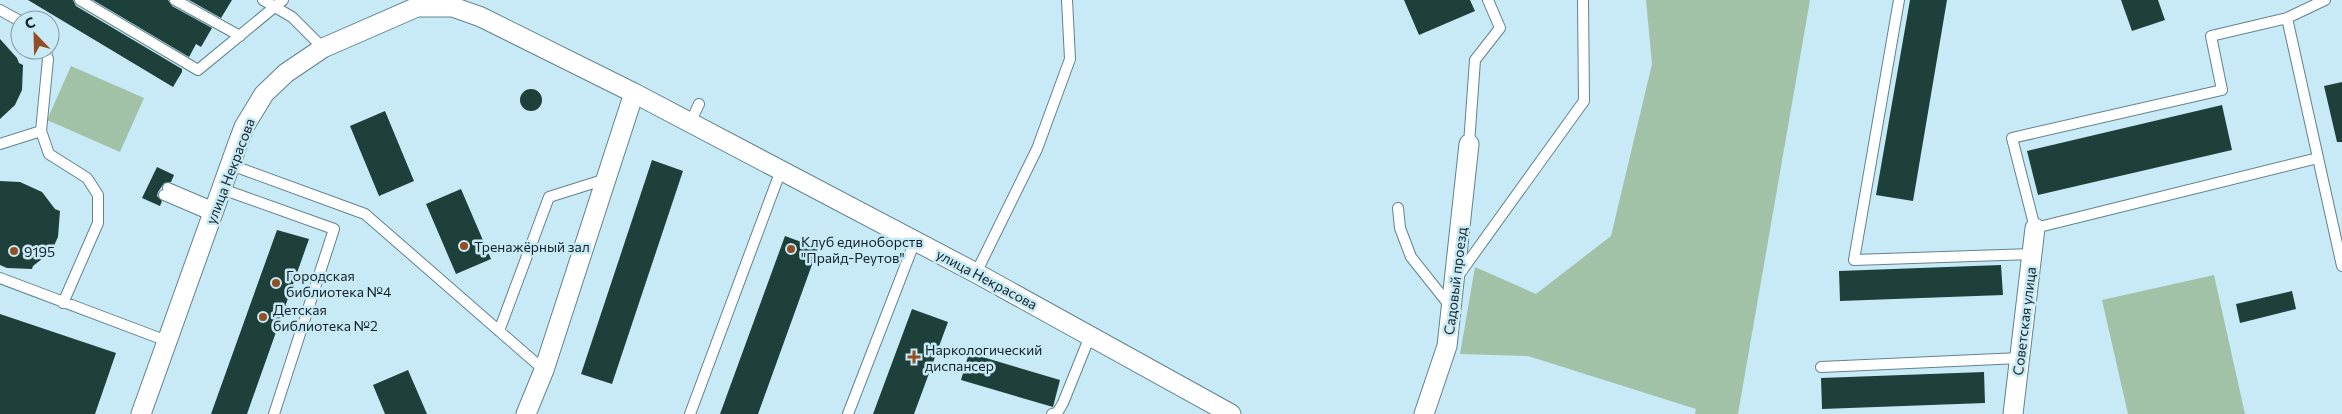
<svg xmlns="http://www.w3.org/2000/svg" width="2342" height="414" viewBox="0 0 2342 414" font-family="Commissioner,sans-serif">
<style>
.green{fill:#a1c2a7}
.building{fill:#1e403b}
.lines{fill:none;stroke-linecap:round;stroke-linejoin:round}
.lane-casing{stroke:#62838e;stroke-width:12}
.street-casing{stroke:#62838e;stroke-width:21}
.lane{stroke:#fff;stroke-width:10}
.street{stroke:#fff;stroke-width:19}
.poi-dot{fill:#934e24;stroke:#c7eaf6;stroke-width:2}
.labels{text-anchor:middle;dominant-baseline:central;stroke-width:5;stroke-linejoin:round;paint-order:stroke}
.street-label{font-size:14px;fill:#152327;stroke:#c7eaf6}
.poi-label{font-size:14px;fill:#152327;stroke:#c7eaf6;text-anchor:start}
</style>
<rect width="100%" height="100%" fill="#c7eaf6"/>
<path class="green" d="M1646 0H1810L1738 414H1695L1696 409 1528 356 1460 354 1475 267 1536 294 1611 236 1652 64Z
M71 66 144 98 120 152 47 120Z
M2214 275 2245 414H2128L2102 300Z"/>
<path class="building" d="M28 0H73L76 6 182 69V72L173 87Z
M93 0H168L172 6 212 28 201 47 196 44 189 57Z
M189 0H232L221 18Z
M1404 0H1470L1475 11 1419 35Z
M1910 0H1947L1913 201 1876 195Z
M2121 0H2158L2165 20 2132 31Z
M0 39 17 58 19 63 23 65 22 90 15 105 0 119Z
M2342 82V142H2337L2324 86Z
M520 100a11 11 0 1 1 22 0a11 11 0 1 1-22 0Z
M2222 105 2232 150 2038 195 2027 151Z
M385 111 414 181 379 196 350 126Z
M652 160 683 171 612 384 581 374Z
M157 167 174 175 171 182 164 183 158 192 157 196 162 201 160 206 142 198Z
M0 181 20 182 42 192 55 209 60 211 58 237 51 252 33 266 32 269 7 268 0 265Z
M461 189 491 259 456 274 426 204Z
M277 230 309 239 247 414H211Z
M785 236 818 248 758 414H720Z
M2001 265 2003 295 1840 301 1839 271Z
M2292 291 2296 309 2240 323 2236 304Z
M912 309 948 322 914 414H873Z
M0 314 116 353 95 414H0Z
M969 353 1060 380 1053 407 961 380Z
M408 370 427 414H385L373 385Z
M1984 372 1985 403 1822 409 1821 378Z"/>
<g class="lines">
<defs>
<path id="lane" d="M80 0 198 70 283 0
M175 0 240 36
M263 0 292 17 323 48
M1899 0 1854 260 2032 254
M0 10 20 21
M2287 18 2342 266
M45 50 48 59 41 131 49 154 87 178 98 195V223L63 303
M690 123 699 104
M0 144 41 131
M1469 144 1475 60 1500 28 1488 0
M2318 158 2035 228 2012 138 2222 90 2211 36 2287 18 2325 0
M231 165 365 214 544 370
M168 188 215 208
M222 189 334 229 274 414
M164 195 213 216
M1398 208 1400 228 1411 257 1450 306
M976 273 1037 149 1070 59 1067 0
M1458 276 1584 101 1583 0
M0 278 167 341
M499 331 549 197 606 179
M1821 367 2020 358
M690 414 781 170
M848 414 915 241
M1052 414 1057 413 1063 403 1090 336"/>
<path id="street" d="M141 414 238 143 244 127 264 94 286 73 323 48 417 7H453L481 17 634 93 976 273 1231 414
M526 414 544 370 634 93
M1424 414 1447 346 1469 144
M2013 414 2035 228"/>
</defs>
<use href="#lane" class="lane-casing"/>
<use href="#street" class="street-casing"/>
<use href="#lane" class="lane"/>
<use href="#street" class="street"/>
</g>
<g class="poi-dot">
<circle cx="464" cy="246" r="5"/>
<circle cx="791" cy="249" r="5"/>
<circle cx="14" cy="251" r="5"/>
<circle cx="276" cy="283" r="5"/>
<circle cx="263" cy="317" r="5"/>
<path d="M911.5 349.5h5v5h5v5h-5v5h-5v-5h-5v-5h5z"/>
</g>
<g class="labels">
<g class="street-label">
<text transform="translate(230 171) rotate(-69)">улица Некрасова</text>
<text transform="translate(987 279) rotate(28)">улица Некрасова</text>
<text transform="translate(1455 281) rotate(-83)">Садовый проезд</text>
<text transform="translate(2024 321) rotate(-83)">Советская улица</text>
</g>
<g class="poi-label">
<text x="801" y="241">Клуб единоборств<tspan x="801" dy="16">"Прайд-Реутов"</tspan></text>
<text x="474" y="246">Тренажёрный зал</text>
<text x="24" y="251">9195</text>
<text x="286" y="275">Городская<tspan x="286" dy="16">библиотека №4</tspan></text>
<text x="273" y="309">Детская<tspan x="273" dy="16">библиотека №2</tspan></text>
<text x="925" y="349">Наркологический<tspan x="925" dy="16">диспансер</tspan></text>
</g>
</g>
<g transform="translate(35 35) rotate(337)"><circle r="24" fill="#c7eaf6" stroke="#809aa3"/>
<path d="M0-4L9 19L0 12L-9 19Z" fill="#934e24"/>
<text y="-8" font-size="14" font-weight="bold" text-anchor="middle" fill="#152327">С</text>
</g>
</svg>
